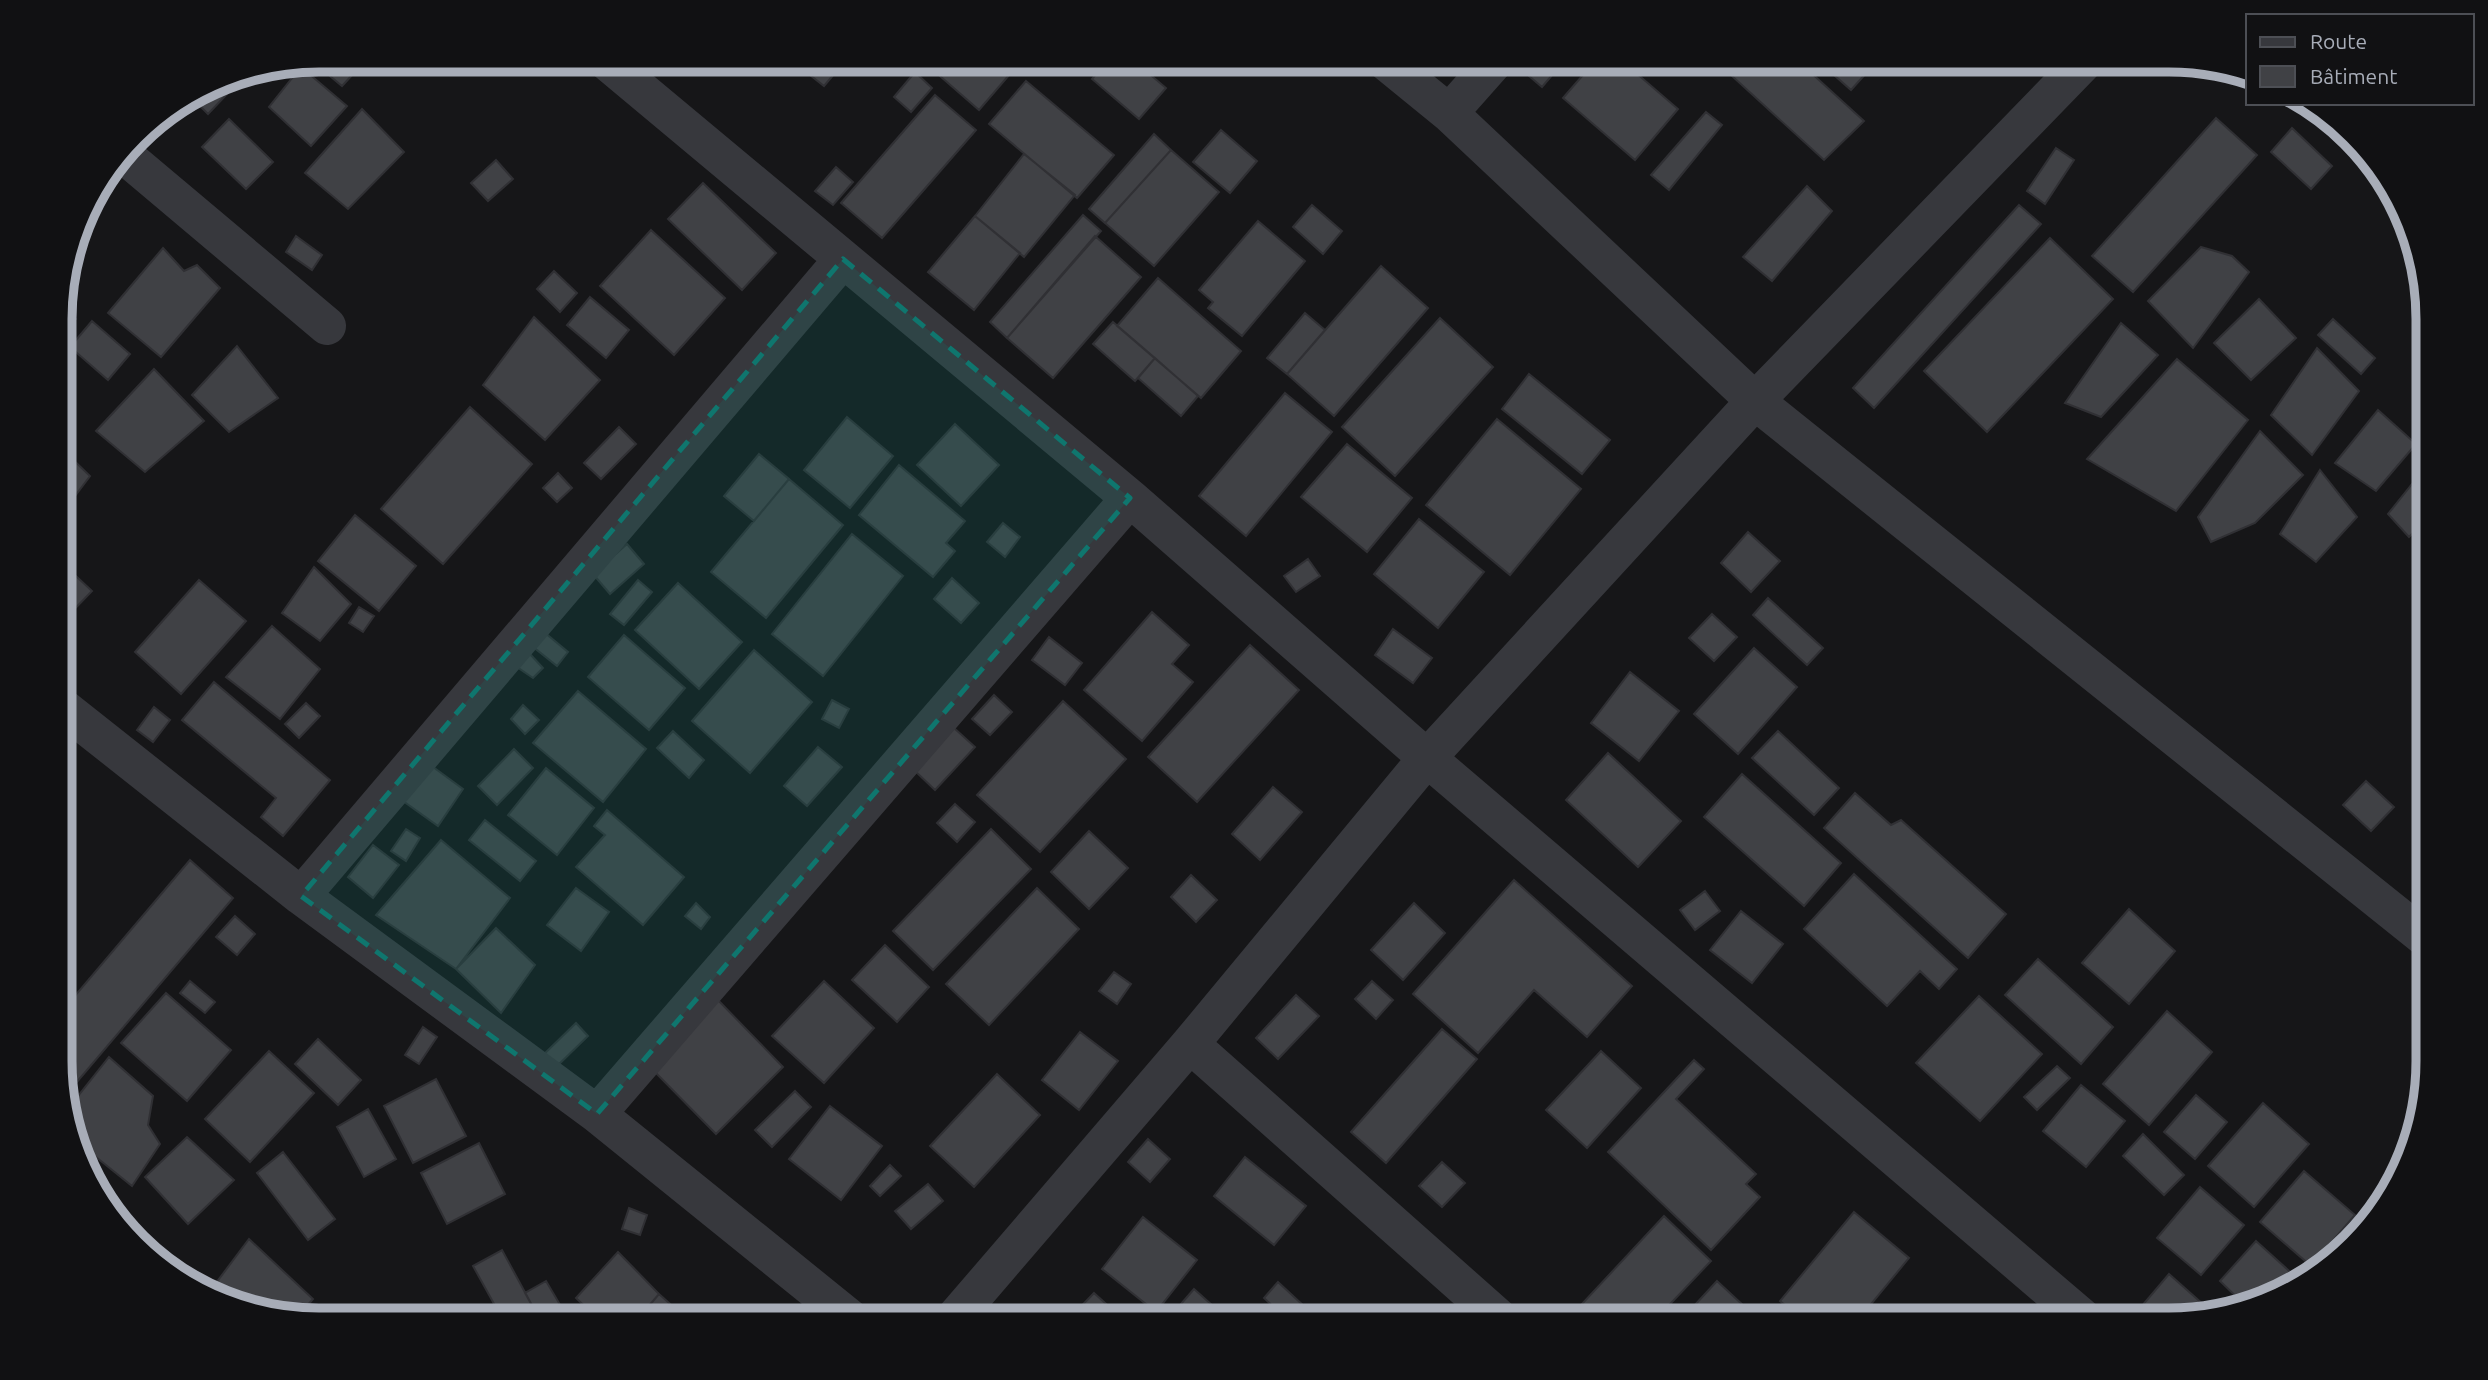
<svg xmlns="http://www.w3.org/2000/svg" width="2488" height="1380" viewBox="0 0 2488 1380" font-family="Ubuntu,sans-serif">
<style>
.building{fill:#404145;stroke:#303034;stroke-width:2}
.lines{fill:none;stroke-linecap:round;stroke-linejoin:round}
.minor{stroke:#37383d;stroke-width:38}
.marked{fill:#0f766e;fill-opacity:0.2;stroke:#0f766e;stroke-width:5;stroke-dasharray:14 9;stroke-linejoin:round}
.rim{fill:none;stroke:#a8adb8;stroke-width:9}
</style>
<rect width="100%" height="100%" fill="#161618"/>
<path class="building" d="M366 60 342 86 312 61 319 60Z
M791 60H846L824 86Z
M928 60H1022L979 110 925 63Z
M1108 60H1133L1166 88 1139 119 1092 79Z
M1530 60H1565L1542 87 1522 70Z
M1596 60H1621L1678 109 1635 160 1563 98Z
M1746 60H1797L1864 121 1824 160 1732 76Z
M1817 60H1878L1851 90Z
M301 67 347 106 311 146 269 107Z
M915 72 932 88 911 112 894 97Z
M252 73 241 87 230 77Z
M218 80 229 92 208 114 191 97Z
M1026 81 1114 155 1077 198 989 124Z
M935 95 976 130 882 238 841 203Z
M176 107 160 128 151 122Z
M362 109 404 152 348 209 305 173Z
M1706 112 1722 125 1669 190 1651 175Z
M2216 118 2257 155 2133 292 2092 256Z
M229 119 273 162 246 189 202 147Z
M2292 128 2332 166 2311 189 2271 152Z
M1221 130 1257 161 1230 193 1193 162Z
M1154 134 1171 150 1105 223 1089 209Z
M2056 148 2074 160 2045 204 2027 191Z
M1171 150 1219 192 1154 266 1105 223Z
M1024 154 1075 195 1024 257 975 216Z
M496 160 513 179 488 201 471 183Z
M836 167 853 182 833 205 815 191Z
M703 183 776 253 742 290 668 219Z
M1807 186 1832 211 1772 281 1743 257Z
M1312 205 1342 231 1323 254 1293 227Z
M2019 205 2041 224 1874 408 1853 388Z
M1083 215 1101 231 1007 338 990 322Z
M975 216 1020 253 974 310 928 272Z
M1258 221 1305 261 1242 336 1208 308 1213 302 1199 290Z
M651 230 725 298 674 355 600 286Z
M296 236 322 255 312 270 286 252Z
M1095 236 1141 277 1053 378 1007 338Z
M2050 238 2113 299 1987 432 1924 371Z
M2201 247 2232 256 2249 272 2193 348 2148 301Z
M163 248 184 271 197 265 220 288 161 357 108 313Z
M1381 266 1428 308 1334 416 1287 374Z
M554 271 577 293 560 312 537 289Z
M1158 278 1241 351 1201 398 1117 326Z
M590 297 629 330 606 358 567 325Z
M2259 299 2296 338 2251 380 2214 343Z
M62 303 76 319 62 332Z
M1305 313 1325 330 1287 374 1267 358Z
M534 317 600 380 545 440 483 385Z
M1440 318 1493 367 1395 476 1342 427Z
M2333 319 2375 358 2361 374 2318 335Z
M92 321 130 354 108 380 70 347Z
M1113 322 1155 358 1135 381 1093 344Z
M2121 323 2158 355 2101 417 2065 403Z
M237 346 278 398 229 432 192 395Z
M2317 348 2359 391 2312 455 2271 415Z
M1155 358 1198 396 1181 416 1138 378Z
M2177 359 2248 420 2176 511 2087 459Z
M154 369 204 421 145 472 96 431Z
M1529 374 1610 440 1582 474 1502 409Z
M1285 393 1332 432 1246 536 1199 496Z
M470 407 532 464 443 564 381 509Z
M2378 410 2416 444 2376 491 2335 463Z
M847 417 893 456 850 508 804 470Z
M1497 419 1581 489 1510 575 1426 505Z
M955 424 999 465 961 506 917 465Z
M619 427 636 444 601 479 584 463Z
M2260 431 2303 475 2255 523 2211 542 2198 517Z
M1347 444 1412 498 1367 552 1301 497Z
M62 449 90 476 69 504 62 497Z
M759 454 789 479 754 521 724 496Z
M899 465 965 521 946 543 955 551 933 577 859 515Z
M2320 470 2357 517 2316 562 2280 534Z
M558 473 572 488 557 502 543 488Z
M2420 474 2428 482V518L2409 537 2388 514Z
M789 479 843 525 766 618 711 572Z
M355 515 416 566 379 611 318 561Z
M1419 519 1484 572 1438 628 1374 574Z
M1003 523 1020 537 1005 557 987 542Z
M1748 532 1780 561 1751 592 1721 563Z
M852 534 903 576 823 676 772 634Z
M627 544 644 564 610 594 593 574Z
M1308 559 1320 576 1296 592 1284 576Z
M62 563 92 591 62 622Z
M314 567 351 604 320 641 282 613Z
M952 578 979 603 961 623 934 599Z
M199 580 246 621 181 694 135 652Z
M638 580 652 592 624 625 610 614Z
M678 583 742 642 699 689 635 630Z
M1768 598 1823 648 1807 665 1753 615Z
M359 607 374 616 363 632 349 623Z
M1152 612 1189 645 1172 664 1193 682 1142 741 1084 690Z
M1712 614 1737 637 1714 661 1689 638Z
M272 626 320 669 280 719 226 677Z
M1393 629 1432 658 1413 683 1375 655Z
M544 632 568 652 557 666 532 646Z
M624 635 685 688 649 730 588 677Z
M1049 637 1082 663 1065 685 1032 660Z
M1250 645 1299 690 1197 802 1148 757Z
M1754 648 1797 687 1738 754 1694 714Z
M754 650 812 702 750 773 692 721Z
M529 653 543 668 533 678 517 667Z
M1630 672 1679 711 1639 761 1591 723Z
M214 682 330 780 283 836 261 817 276 798 182 720Z
M578 691 646 749 603 802 533 743Z
M994 695 1012 712 990 735 972 719Z
M832 700 849 709 839 728 822 719Z
M1063 701 1126 759 1040 852 977 795Z
M306 703 320 716 299 738 285 724Z
M523 705 539 720 525 734 511 719Z
M154 707 170 720 153 742 137 730Z
M954 728 975 747 935 790 915 771Z
M673 731 704 760 689 778 657 748Z
M1778 731 1839 788 1814 815 1752 758Z
M818 747 842 767 807 806 784 786Z
M514 749 533 768 497 805 478 786Z
M1608 753 1681 821 1638 867 1566 800Z
M429 764 463 789 438 826 403 801Z
M546 768 594 808 557 855 508 815Z
M1742 774 1841 863 1804 906 1704 817Z
M2366 781 2394 807 2371 831 2343 805Z
M1273 787 1302 812 1260 860 1232 834Z
M1855 793 1891 825 1901 820 2006 914 1968 958 1824 828Z
M955 804 975 822 957 842 937 823Z
M607 810 684 877 643 925 576 867 605 835 594 826Z
M485 820 536 861 520 881 469 840Z
M406 829 420 838 406 861 391 851Z
M991 829 1031 869 933 970 893 931Z
M1089 831 1128 868 1089 909 1051 872Z
M441 840 510 898 456 969 376 915Z
M373 845 399 865 373 898 348 877Z
M190 860 233 898 76 1083 62 1071V1011Z
M1854 874 1957 969 1939 989 1920 971 1887 1006 1804 929Z
M1191 875 1217 900 1196 922 1171 897Z
M1514 880 1632 986 1587 1037 1534 990 1478 1053 1413 994Z
M576 888 609 912 581 951 547 925Z
M1037 888 1079 929 989 1025 946 984Z
M1705 891 1720 911 1695 930 1680 910Z
M696 903 710 917 701 929 685 916Z
M1414 903 1445 933 1403 980 1371 950Z
M2129 909 2175 951 2129 1004 2082 963Z
M1741 911 1783 944 1752 983 1710 950Z
M235 916 255 934 237 955 216 937Z
M496 928 535 965 501 1013 456 969Z
M885 945 929 987 897 1022 852 980Z
M2038 959 2113 1027 2081 1064 2005 995Z
M1114 972 1131 984 1117 1004 1099 991Z
M190 981 215 1002 205 1013 180 993Z
M824 981 874 1028 824 1083 772 1036Z
M1372 981 1393 1000 1376 1019 1355 999Z
M166 993 231 1050 187 1101 121 1043Z
M1296 995 1319 1016 1278 1059 1256 1038Z
M1979 996 2042 1054 1980 1121 1916 1063Z
M716 998 783 1067 716 1134 649 1066Z
M2167 1011 2212 1052 2149 1125 2103 1084Z
M576 1023 588 1036 554 1069 542 1056Z
M423 1027 437 1037 419 1064 405 1055Z
M1442 1029 1477 1059 1386 1163 1351 1132Z
M1080 1032 1118 1061 1079 1110 1042 1080Z
M318 1039 361 1080 338 1105 295 1064Z
M269 1051 314 1093 250 1162 205 1119Z
M1601 1051 1641 1088 1587 1148 1546 1110Z
M109 1057 153 1096 148 1125 160 1144 132 1186 81 1145 67 1110Z
M1694 1060 1704 1069 1676 1099 1756 1174 1746 1184 1760 1197 1711 1250 1608 1152Z
M2057 1066 2070 1078 2037 1110 2024 1097Z
M997 1074 1040 1115 974 1187 930 1146Z
M436 1079 466 1136 413 1163 384 1106Z
M2081 1085 2125 1121 2086 1167 2043 1131Z
M795 1091 811 1107 772 1147 755 1130Z
M2196 1095 2227 1122 2195 1159 2164 1132Z
M2263 1103 2309 1144 2254 1207 2208 1166Z
M830 1106 882 1146 841 1200 789 1159Z
M368 1109 396 1159 364 1177 337 1127Z
M2143 1134 2184 1175 2164 1195 2123 1156Z
M187 1137 234 1180 188 1224 145 1177Z
M1148 1139 1170 1159 1150 1182 1128 1162Z
M479 1143 505 1194 447 1224 421 1173Z
M283 1152 335 1219 308 1240 257 1173Z
M1245 1157 1306 1206 1274 1245 1214 1196Z
M1442 1162 1465 1183 1442 1207 1419 1186Z
M890 1165 901 1176 880 1196 870 1186Z
M2304 1171 2355 1215 2311 1266 2260 1222Z
M928 1184 943 1201 911 1229 895 1211Z
M2200 1187 2244 1225 2201 1275 2157 1238Z
M629 1208 647 1215 640 1235 622 1229Z
M1854 1212 1909 1258 1858 1320H1803L1780 1301Z
M1664 1216 1711 1261 1655 1320H1567Z
M1143 1217 1197 1260 1156 1312 1102 1269Z
M249 1239 313 1299 299 1315 210 1291Z
M2256 1241 2298 1279 2290 1288 2248 1308 2220 1281Z
M502 1250 540 1320H503L473 1266Z
M618 1252 659 1294 637 1320H599L576 1298Z
M2169 1274 2214 1314 2186 1320H2130Z
M546 1281 562 1308 540 1320 525 1293Z
M1717 1281 1759 1320H1681Z
M1278 1282 1319 1320H1288L1264 1298Z
M1194 1289 1221 1313 1215 1320H1167Z
M1094 1293 1124 1320H1068Z
M659 1294 688 1320H637Z
M1253 1307 1267 1320H1241Z"/>
<g class="lines">
<path class="minor" d="M605 60 1130 498 1427 758 2085 1320
M1384 60 1449 113 1755 401 2428 940
M1449 113 1496 60
M124 155 327 326
M62 707 301 896 597 1114 852 1320
M301 896 843 259
M1190 1044 1501 1320
M597 1114 1130 498
M953 1320 1190 1044 1427 758 1755 401 2086 60"/>
</g>
<path class="marked" d="M843 259 1130 498 597 1114 301 896Z"/>
<path d="M0 0H2488V1380H0ZM319 72H2169A247 247 0 0 1 2416 319V1061A247 247 0 0 1 2169 1308H319A247 247 0 0 1 72 1061V319A247 247 0 0 1 319 72Z" fill="#111113" fill-rule="evenodd"/>
<path class="rim" d="M319 72H2169A247 247 0 0 1 2416 319V1061A247 247 0 0 1 2169 1308H319A247 247 0 0 1 72 1061V319A247 247 0 0 1 319 72Z"/>
<rect x="2246" y="14" width="228" height="91" fill="#111113" stroke="#4d4f55" stroke-width="2"/>
<rect x="2260" y="37" width="35" height="10" fill="#37383d" stroke="#4d4f55" stroke-width="2"/>
<text x="2310" y="49" font-size="21" fill="#a8adb8">Route</text>
<rect x="2260" y="66" width="35" height="21" fill="#404145" stroke="#4d4f55" stroke-width="2"/>
<text x="2310" y="84" font-size="21" fill="#a8adb8">Bâtiment</text>
</svg>
